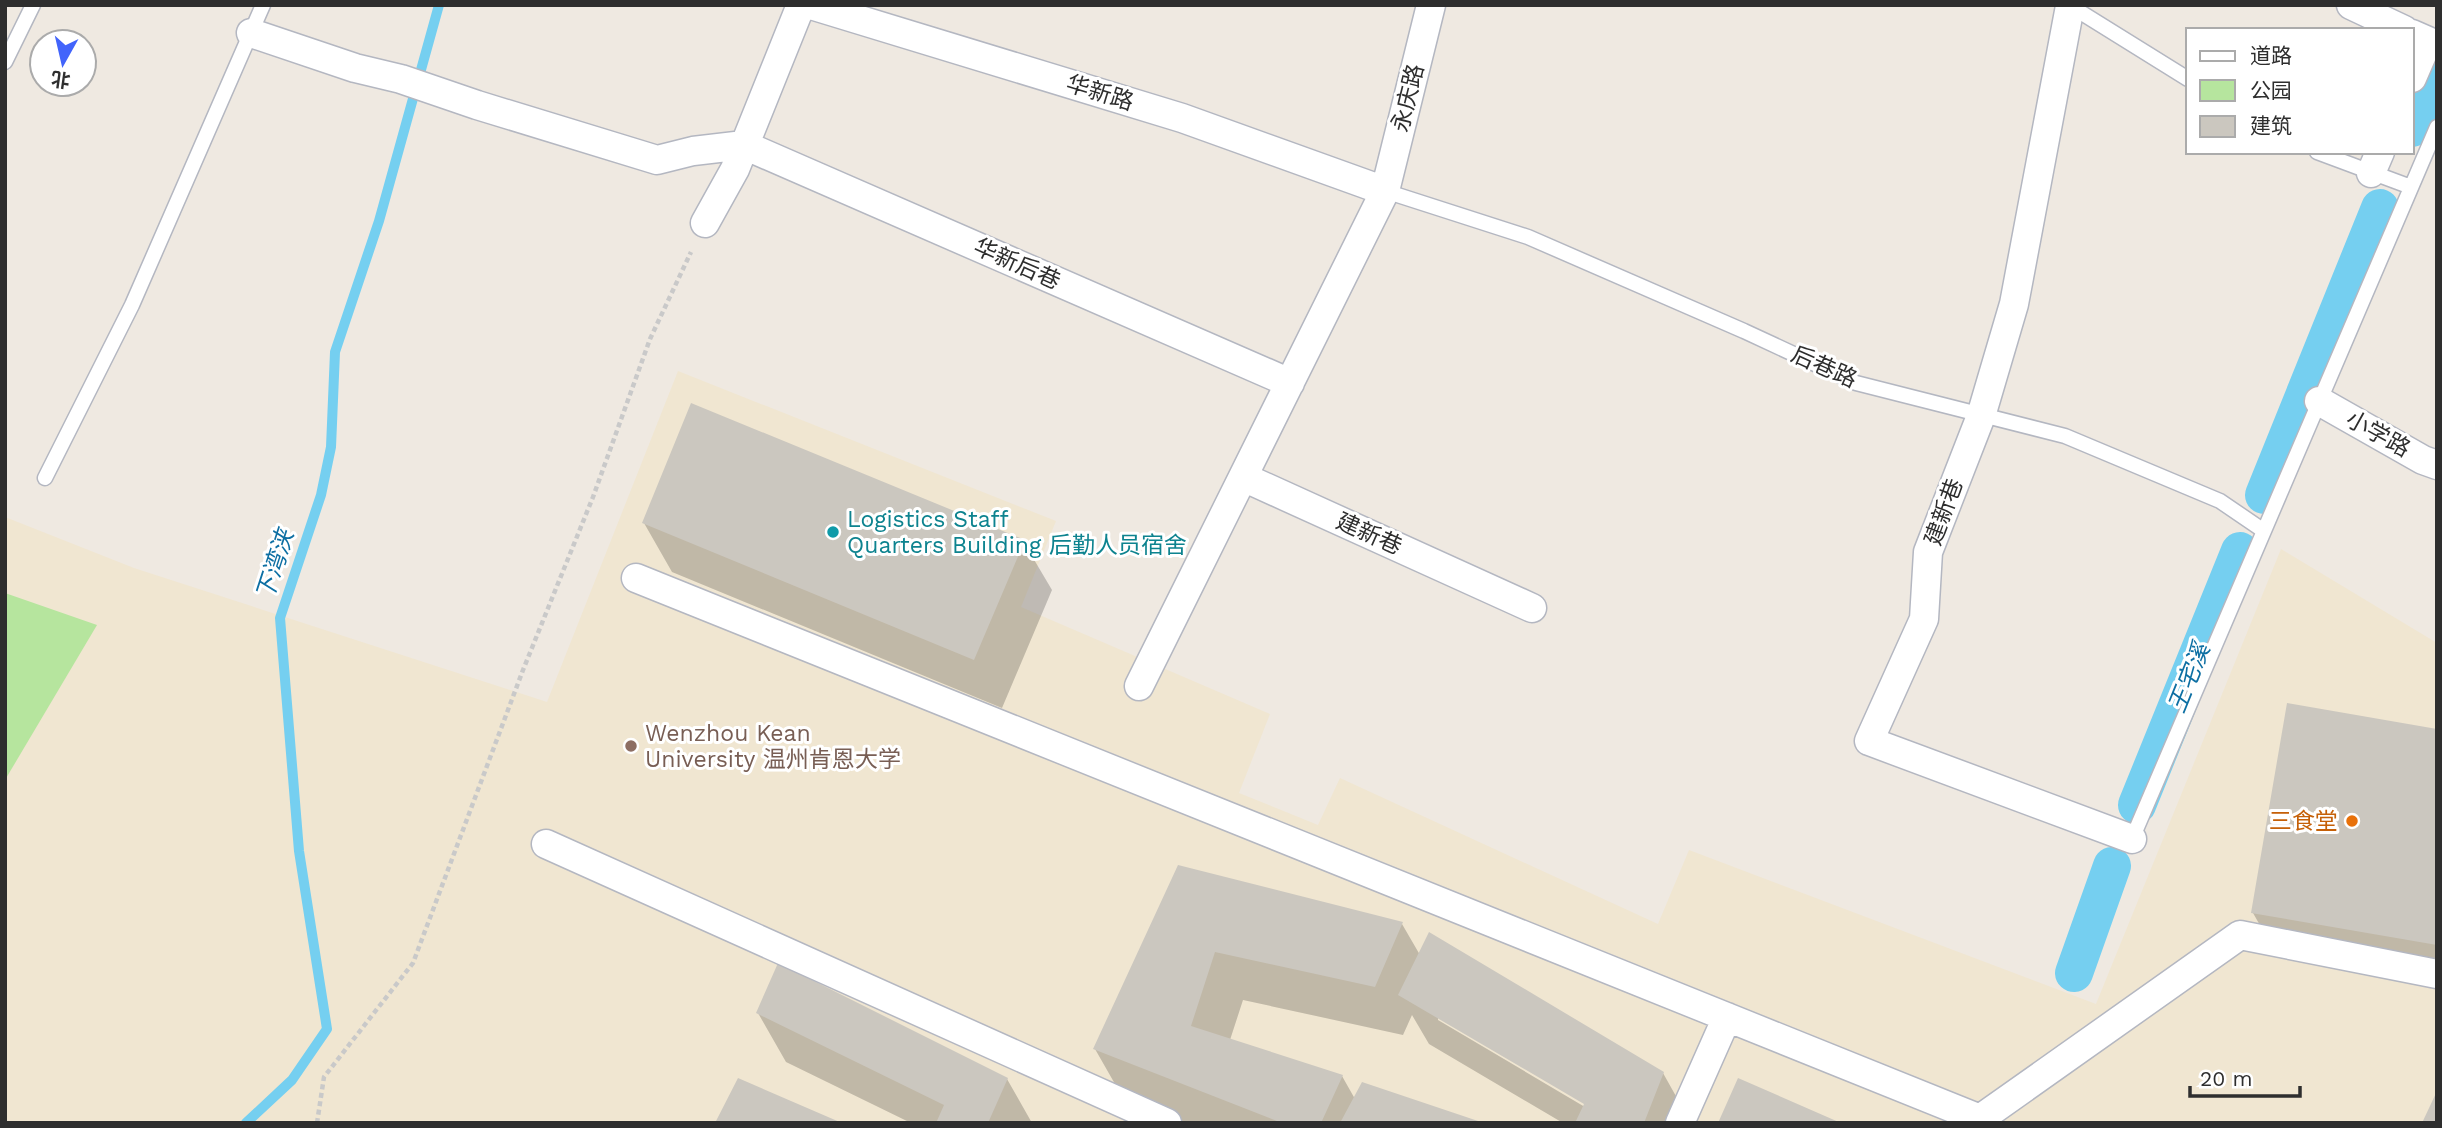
<svg xmlns="http://www.w3.org/2000/svg" width="2442" height="1128" viewBox="0 0 2442 1128" font-family="'Work Sans','Noto Sans SC',sans-serif">
<style>
.education{fill:#f0e6d1}
.green{fill:#b6e59e}
.shadow{fill:#0003;fill-rule:evenodd}
.lines{fill:none;stroke-linecap:round;stroke-linejoin:round}
.stream{stroke:#75cff0;stroke-width:10}
.canal{stroke:#75cff0;stroke-width:38}
.building{fill:#cbc7bf}
.service-casing{stroke:#b4b7c1;stroke-width:17}
.minor-casing{stroke:#b4b7c1;stroke-width:31}
.path{stroke:#c9c9c9;stroke-width:4.5;stroke-dasharray:5 3.5;stroke-linecap:butt}
.service{stroke:#fff;stroke-width:14}
.minor{stroke:#fff;stroke-width:28}
.culture-dot{fill:#0f9aa8;stroke:#fff;stroke-width:2.5}
.education-dot{fill:#8d6e63;stroke:#fff;stroke-width:2.5}
.food-dot{fill:#e8710a;stroke:#fff;stroke-width:2.5}
.labels{text-anchor:middle;dominant-baseline:central;stroke-width:6;stroke-linejoin:round;paint-order:stroke}
.street-label{font-size:23px;fill:#2e2e2e;stroke:#fff}
.culture-label{font-size:23px;fill:#0d838f;stroke:#fff;text-anchor:start}
.education-label{font-size:23px;fill:#785e54;stroke:#fff;text-anchor:start}
.food-label{font-size:23px;fill:#c56008;stroke:#fff;text-anchor:end}
.water-label{font-size:24px;font-style:italic;fill:#0d6fa3;stroke:#fff}
</style>
<rect width="100%" height="100%" fill="#efe9e1"/>
<path class="education" d="M678 371 1056 521 1021 607 1270 714 1239 793 1318 825 1340 778 1658 924 1689 850 2096 1004 2281 549 2437 643V1123H5V517L134 568 547 702Z"/>
<path class="green" d="M5 593 97 625 5 780Z"/>
<path class="shadow" d="M644 523 1023 541 1052 590 1002 708 672 572Z
M2437 730V977L2274 950 2253 913Z
M1179 867 1402 924 1420 955 1663 1073 1691 1123H1563L1429 1044 1412 1015 1403 1035 1243 1000 1230 1040 1342 1076 1355 1099 1477 1123H1187L1123 1098 1095 1049ZM1438 1016 1592 1107 1590 1110 1438 1020Z
M758 1013 1007 1079 1032 1123H911L786 1062Z"/>
<g class="lines">
<path class="stream" d="M246 1123 292 1080 327 1029 299 851 280 618 321 495 331 447 335 352 379 221 439 5"/>
<path class="canal" d="M2412 128 2427 91 2437 77
M2264 495 2380 208
M2137 805 2240 551
M2074 973 2112 866"/>
</g>
<path class="building" d="M691 403 1025 540 974 660 642 523Z
M2287 703 2437 729V945L2251 913Z
M1178 865 1403 922 1375 987 1215 952 1191 1026 1343 1075 1321 1123H1282L1093 1049Z
M1429 932 1664 1072 1644 1123H1575L1584 1104 1398 995Z
M778 963 1008 1078 988 1123H936L944 1105 756 1013Z
M738 1078 842 1123H715Z
M1738 1078 1841 1123H1718Z
M1362 1082 1481 1122V1123H1340Z
M2437 1091V1123H2422Z"/>
<g class="lines">
<defs>
<path id="service" d="M2069 5 2188 79
M5 62 33 5
M2317 152 2411 187
M1385 191 1528 237 1744 331 1856 383 2065 436 2220 501 2264 531
M45 478 132 305 263 5
M2132 839 2437 127"/>
<path id="minor" d="M811 5 1182 118 1385 191
M2351 5 2404 30
M2070 6 2014 304 1981 416 1928 552 1924 619 1869 741 2132 839
M251 33 355 68 401 79 477 105 657 160 693 151 744 145 1290 383
M2412 34 2428 41 2412 78
M2371 173 2380 152
M705 223 735 169 801 5
M2319 401 2423 460 2437 465
M1243 477 1532 608
M636 578 1980 1119 2240 935 2437 974
M1139 686 1385 191 1431 5
M546 844 1167 1123
M1680 1123 1727 1017"/>
</defs>
<use href="#service" class="service-casing"/>
<use href="#minor" class="minor-casing"/>
<path class="path" d="M317 1123 324 1077 413 963 523 670 593 497 650 339 691 252"/>
<use href="#service" class="service"/>
<use href="#minor" class="minor"/>
</g>
<circle class="culture-dot" cx="833" cy="532" r="7"/>
<circle class="education-dot" cx="631" cy="746" r="7"/>
<circle class="food-dot" cx="2352" cy="821" r="7"/>
<g class="labels">
<g class="street-label">
<text transform="translate(1100 93) rotate(17)">华新路</text>
<text transform="translate(1408 98) rotate(-76)">永庆路</text>
<text transform="translate(1017 264) rotate(24)">华新后巷</text>
<text transform="translate(1824 367) rotate(24)">后巷路</text>
<text transform="translate(2378 434) rotate(29)">小学路</text>
<text transform="translate(1944 512) rotate(-70)">建新巷</text>
<text transform="translate(1369 534) rotate(24)">建新巷</text>
</g>
<g class="culture-label">
<text x="847" y="519">Logistics Staff<tspan x="847" dy="26">Quarters Building 后勤人员宿舍</tspan></text>
</g>
<g class="education-label">
<text x="645" y="733">Wenzhou Kean<tspan x="645" dy="26">University 温州肯恩大学</tspan></text>
</g>
<g class="food-label">
<text x="2338" y="821">三食堂</text>
</g>
<g class="water-label">
<text transform="translate(275 565) rotate(-72)">下湾浃</text>
<text transform="translate(2189 678) rotate(-68)">王宅溪</text>
</g>
</g>
<rect width="2442" height="1128" fill="none" stroke="#2e2e2e" stroke-width="14"/>
<rect x="2186" y="28" width="228" height="126" fill="#ffffff" stroke="#ababab" stroke-width="2"/>
<rect x="2200" y="51" width="35" height="10" fill="#ffffff" stroke="#ababab" stroke-width="2"/>
<text x="2250" y="63" font-size="21" fill="#2e2e2e">道路</text>
<rect x="2200" y="80" width="35" height="21" fill="#b6e59e" stroke="#ababab" stroke-width="2"/>
<text x="2250" y="98" font-size="21" fill="#2e2e2e">公园</text>
<rect x="2200" y="116" width="35" height="21" fill="#cbc7bf" stroke="#ababab" stroke-width="2"/>
<text x="2250" y="133" font-size="21" fill="#2e2e2e">建筑</text>
<g transform="translate(63 63) rotate(188)"><circle r="33" fill="#ffffff" stroke="#ababab" stroke-width="2"/>
<path d="M0-5L12 26L0 18L-12 26Z" fill="#4264fb"/>
<text y="-10" font-size="19" font-weight="bold" text-anchor="middle" fill="#2e2e2e">北</text>
</g>
<path d="M2190 1086v10h110v-10" fill="none" stroke="#2e2e2e" stroke-width="3.5"/>
<text x="2200" y="1086" font-size="21" fill="#2e2e2e" stroke="#ffffff" stroke-width="5" paint-order="stroke">20 m</text>
</svg>
